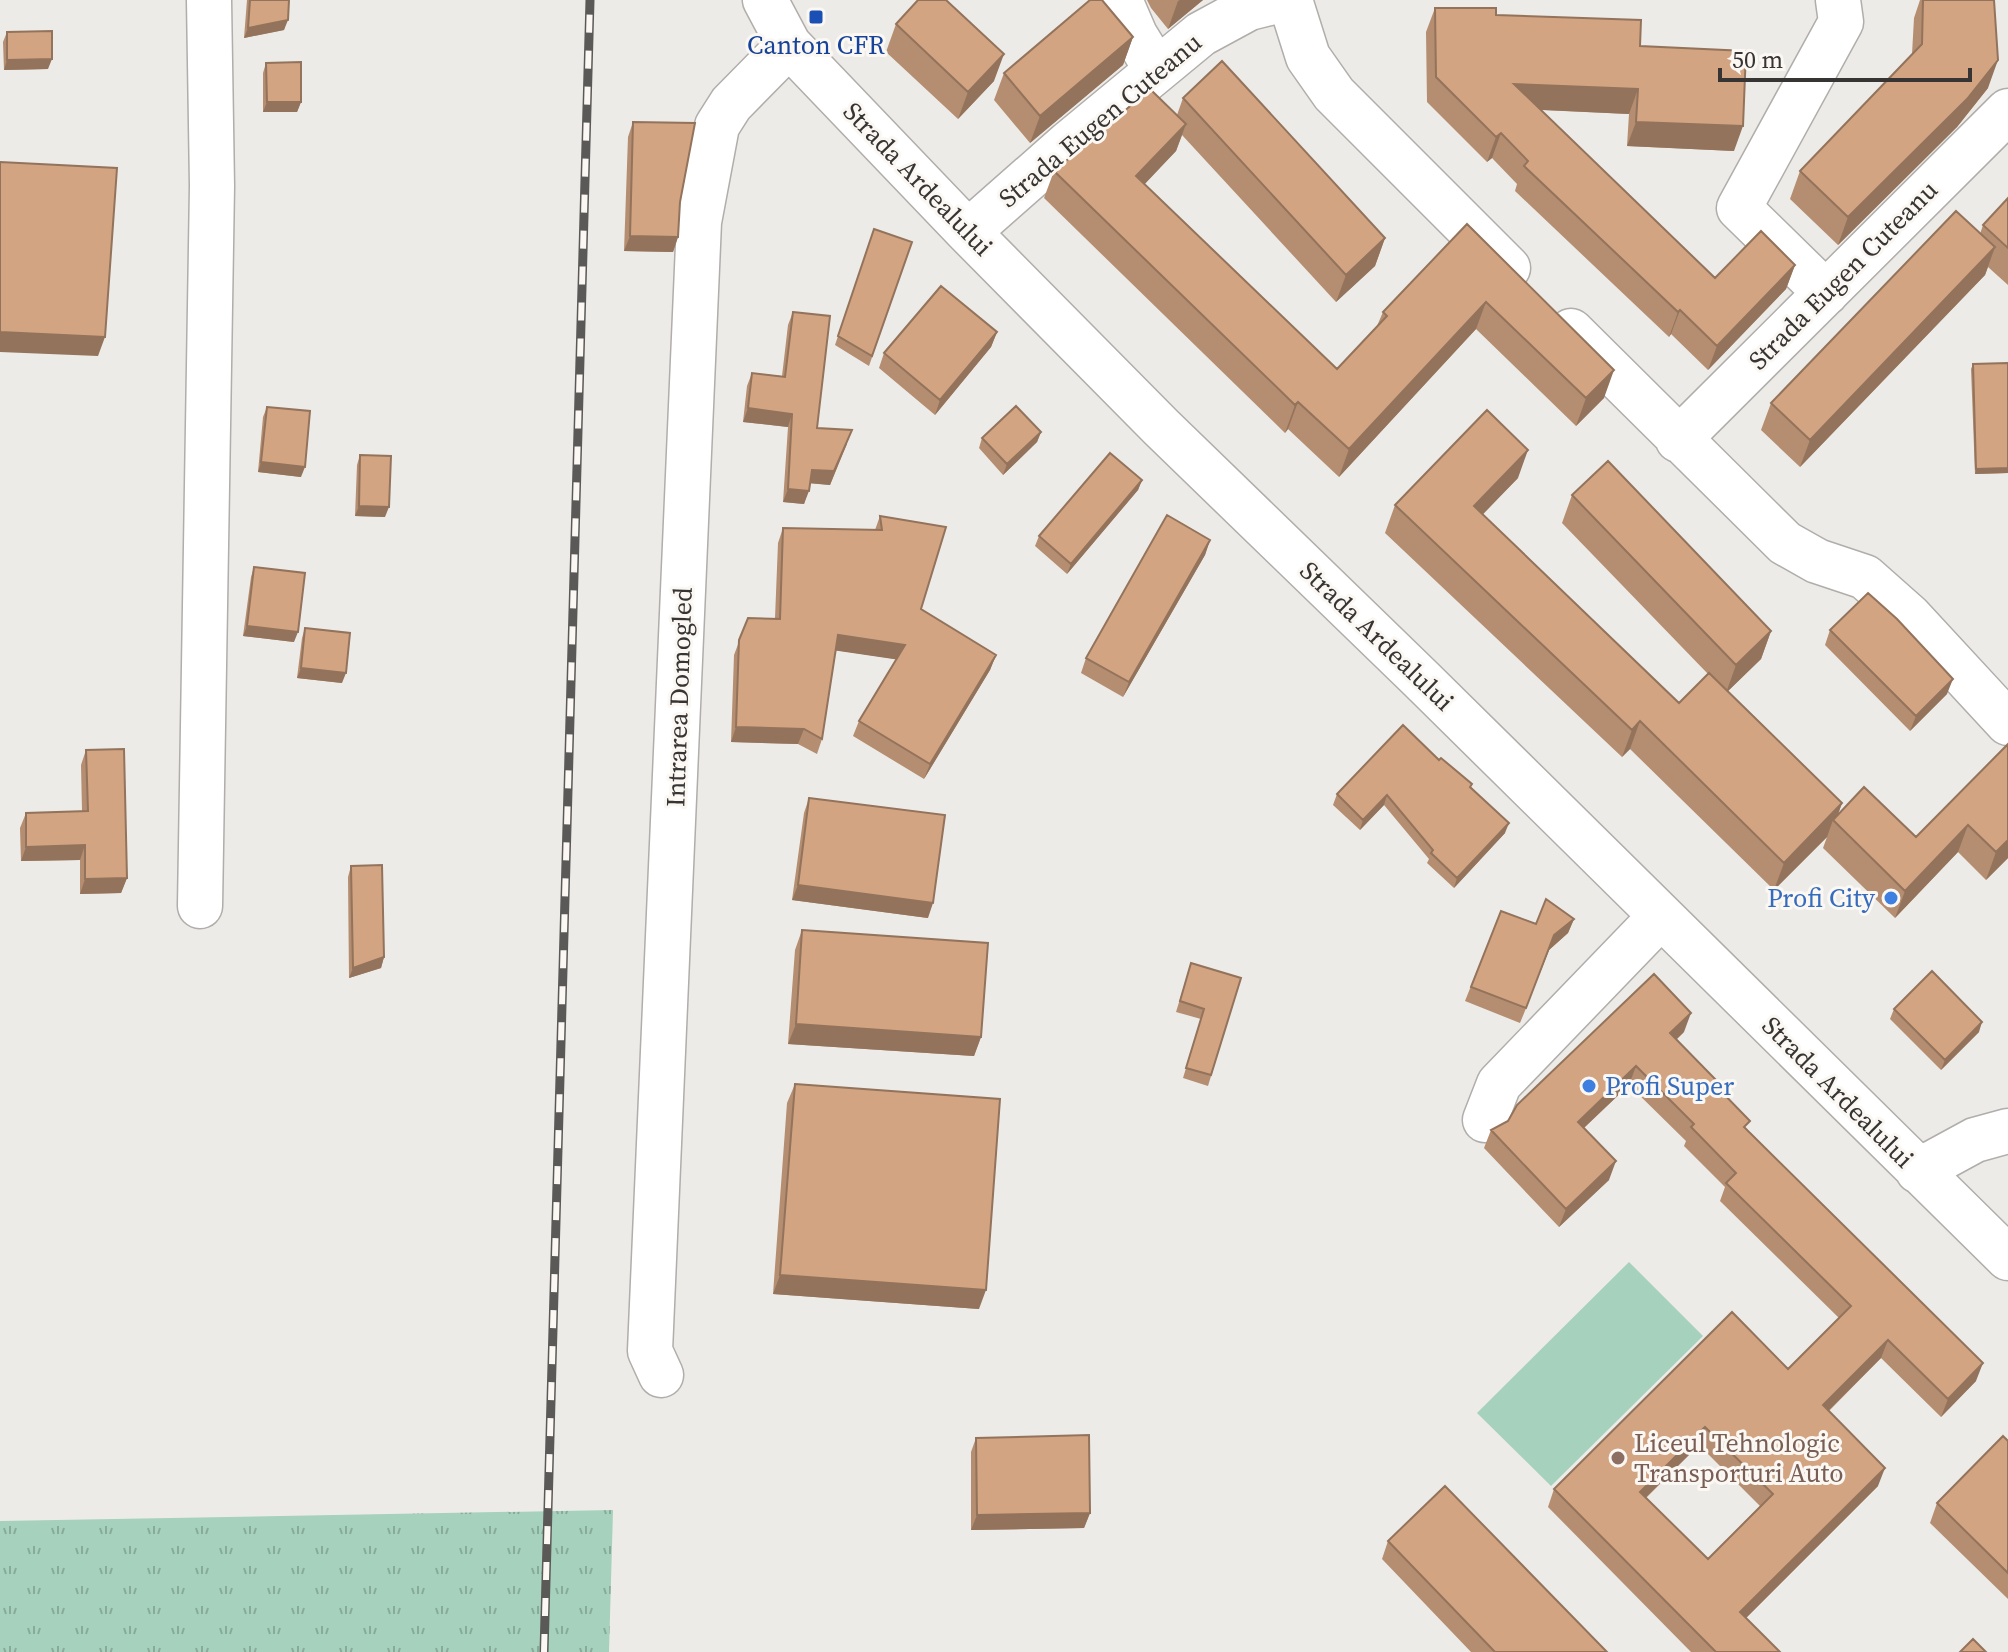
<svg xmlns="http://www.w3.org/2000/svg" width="2008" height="1652" viewBox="0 0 2008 1652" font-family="'Source Serif 4',serif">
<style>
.grass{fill:url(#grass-tufts)}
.pitch{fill:#a6d1bc}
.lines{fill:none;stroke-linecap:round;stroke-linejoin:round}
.minor-casing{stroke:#b0adaa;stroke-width:47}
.minor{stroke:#fff;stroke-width:44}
.rail-casing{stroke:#5b5958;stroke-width:9}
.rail{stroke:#fbf8f4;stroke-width:6;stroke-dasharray:18;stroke-linecap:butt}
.wall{fill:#b58d70;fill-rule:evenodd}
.shaded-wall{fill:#93735b}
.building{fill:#d2a482;stroke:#93735b;stroke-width:2;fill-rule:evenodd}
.transit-dot{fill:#1a4fb4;stroke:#fbf8f4;stroke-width:3}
.shop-dot{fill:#3f7fe0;stroke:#fbf8f4;stroke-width:3}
.education-dot{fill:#8d6e63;stroke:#fbf8f4;stroke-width:3}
.labels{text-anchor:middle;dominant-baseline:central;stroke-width:6;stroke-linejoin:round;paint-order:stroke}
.transit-label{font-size:26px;fill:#164399;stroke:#fbf8f4}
.street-label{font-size:26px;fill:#363534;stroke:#fbf8f4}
.shop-label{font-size:26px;fill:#366cbe;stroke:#fbf8f4;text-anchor:end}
.education-label{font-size:26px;fill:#785e54;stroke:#fbf8f4;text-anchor:start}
</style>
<defs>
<pattern id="grass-tufts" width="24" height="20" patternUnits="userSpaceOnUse" patternTransform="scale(2)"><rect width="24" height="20" fill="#a6d1bc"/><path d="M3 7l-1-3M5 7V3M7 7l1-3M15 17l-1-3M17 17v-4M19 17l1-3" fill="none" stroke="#88aa9a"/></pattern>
</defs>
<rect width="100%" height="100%" fill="#edebe7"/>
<path class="grass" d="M613 1510 609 1652H0V1521Z"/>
<path class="pitch" d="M1629 1262 1703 1336 1551 1486 1477 1413Z"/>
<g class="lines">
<defs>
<path id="minor" d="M765 0 789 45 968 232 1161 427 1421 679 2008 1258
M1120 0 1135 35 1156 69
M1290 0 1308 57 1334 94 1508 268
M968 232 1069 143 1201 34 1249 8 1282 0
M1826 293 1739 208 1841 22 1838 0
M1571 331 1785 543 1817 561 1865 577 1909 616 2008 723
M1678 440 2008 111
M200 906 212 186 209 0
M1485 1120 1499 1084 1661 916
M1918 1171 1975 1140 2008 1131
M661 1375 650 1351 699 222 717 126 731 104 789 45"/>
</defs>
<use href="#minor" class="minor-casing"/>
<use href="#minor" class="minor"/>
<defs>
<path id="rail" d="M544 1652 590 0"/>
</defs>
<use href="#rail" class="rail-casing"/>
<use href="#rail" class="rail"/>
</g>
<path class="wall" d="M247 0H289L284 30 244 38Z
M1147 0H1203L1168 29 1151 8Z
M1920 0H1994L1988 88 1957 127 1838 245 1790 199 1800 171 1912 54 1914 18Z
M1435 8 1496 15 1640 46 1734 151 1627 146 1629 114 1541 110 1715 278 1795 265 1786 289 1708 370 1671 334 1669 337 1515 191 1517 184 1492 158 1487 162 1427 102 1426 32Z
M896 24 994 81 958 119 886 52Z
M7 32 48 69 4 70 3 42Z
M1133 37 1123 65 1030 143 994 100 1004 73Z
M266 63 301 102 297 112H263V73Z
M1183 98 1385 238 1375 266 1336 302 1182 135 1176 151 1144 184 1337 369 1377 326 1383 312 1467 224 1604 398 1576 426 1476 329 1339 477 1288 429 1285 433 1044 198 1054 171 1177 115Z
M633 122 680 202 678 237 673 252 624 251 628 137Z
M2008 198V285L1988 267 1985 275 1800 467 1761 430 1771 403 1980 234 1983 225Z
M874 229 912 242 869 366 835 345Z
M793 312 817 428 847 444 830 485 810 483 804 504 783 502 788 427 743 422 747 386 752 373 782 376 788 325Z
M997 332 991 347 935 415 879 368 884 353Z
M2008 363V473L1975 474 1971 369 1973 364Z
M267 407 301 477 258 472 263 417Z
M1041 432 1037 442 1003 475 979 448 982 438Z
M360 455 385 517 355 516 357 465Z
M1518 478 1482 514 1679 703 1708 674 1562 523 1572 495 1771 631 1761 659 1728 691 1842 803 1838 814 1916 837 2008 744V858L1986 880 1958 852 1895 918 1823 848 1827 837 1774 890 1630 749 1622 757 1385 533 1395 505Z
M1142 480 1138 490 1067 574 1035 546 1039 536Z
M880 516 921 609 996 655 990 670 924 779 853 736 859 721 896 659 835 650 822 739 817 754 798 744 731 742 734 655 748 618H775L778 543 783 528 875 530Z
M1210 540 1205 555 1123 697 1081 673 1086 658Z
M254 567 294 642 243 636 251 577Z
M305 628 342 683 297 678 302 638Z
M1830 630 1947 694 1910 731 1825 645Z
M86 750 127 878 121 893 80 894V860L21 861 20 828 26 813 82 811 81 765Z
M1439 760 1471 788 1505 833 1454 888 1427 863 1429 859 1384 805 1360 830 1333 805 1337 794Z
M809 798 928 918 792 900 804 813Z
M351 866 384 957 381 968 349 978 348 877Z
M1501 911 1536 924 1574 919 1568 933 1549 950 1520 1023 1465 1001Z
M802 930 981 1037 974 1056 788 1044 795 950Z
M1191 963 1241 978 1208 1086 1183 1078 1201 1019 1176 1012Z
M1894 1009 1979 1032 1941 1070 1890 1019Z
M1684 1032 1676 1040 1715 1086 1747 1130 1976 1381 1941 1417 1881 1358 1829 1411 1878 1486 1746 1618 1780 1652H1691L1548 1507 1554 1489 1788 1369 1839 1318 1720 1201 1725 1187 1684 1146 1686 1141 1629 1085 1584 1128 1609 1180 1559 1227 1484 1148 1491 1130ZM1699 1445 1760 1506 1708 1559 1646 1498Z
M795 1084 979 1309 773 1294 787 1103Z
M976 1438 1090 1513 1084 1528 971 1530V1452Z
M2008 1441V1599L1930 1523 1937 1503Z
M1388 1541 1607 1652H1471L1382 1559Z"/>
<path class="shaded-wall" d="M1180 0H1203L1168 29 1178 1Z
M288 20 284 30 244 38 248 28Z
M1133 37 1123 65 1030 143 1040 116Z
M1004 54 994 81 958 119 968 92Z
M52 59 48 69 4 70 7 60Z
M1998 60 1988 88 1957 127 1838 245 1848 217Z
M1514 84 1638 89 1629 114 1506 108Z
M267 102H301L297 112H263Z
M1636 122 1743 126 1734 151 1627 146Z
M1186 124 1176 151 1126 204 1136 176Z
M1501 133 1492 158 1487 162 1496 137Z
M630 236 678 237 673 252 624 251Z
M1385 238 1375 266 1336 302 1346 275Z
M1995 247 1985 275 1800 467 1810 440Z
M1795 265 1786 289 1708 370 1717 346Z
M1486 302 1476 329 1339 477 1349 449Z
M1680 310 1671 334 1669 337 1678 312Z
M0 332 105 337 98 356 0 352Z
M997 332 991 347 935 415 940 400Z
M1614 370 1604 398 1576 426 1586 398Z
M1298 402 1288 429 1285 433 1295 405Z
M748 408 792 414 788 427 743 422Z
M852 430 830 485 807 483 812 470Z
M1041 432 1037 442 1003 475 1007 464Z
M1528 450 1518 478 1464 534 1474 506Z
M261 462 305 467 301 477 258 472Z
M2008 468V473L1975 474 1976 469Z
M1142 480 1138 490 1067 574 1071 564Z
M788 489 809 491 804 504 783 502Z
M359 506 389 507 385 517 355 516Z
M1210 540 1205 555 1123 697 1129 682Z
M247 626 298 632 294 642 243 636Z
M1771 631 1761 659 1726 693 1736 665Z
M838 635 905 645 900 660 832 650Z
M996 655 990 670 924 779 930 764Z
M301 668 346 673 342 683 297 678Z
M1953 679 1947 694 1910 731 1916 716Z
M1640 721 1630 749 1622 757 1632 730Z
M736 727 804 729 798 744 731 742Z
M1387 795 1384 805 1360 830 1363 820Z
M1842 803 1835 823 1833 820 1827 837 1774 890 1784 863Z
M1509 823 1505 833 1454 888 1457 878Z
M1968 825 1958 852 1895 918 1905 891Z
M2008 840V858L1986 880 1996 852Z
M85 845 80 860 21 861 26 847Z
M127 878 121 893 80 894 85 879Z
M798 885 933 903 928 918 792 900Z
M1574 919 1568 933 1549 950 1520 1023 1554 935Z
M384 957 381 968 349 978 353 968Z
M1691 1013 1684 1032 1663 1052 1670 1033Z
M1982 1022 1979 1032 1941 1070 1945 1060Z
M796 1024 981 1037 974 1056 788 1044Z
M1636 1066 1629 1085 1571 1140 1578 1122Z
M1616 1161 1609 1180 1559 1227 1566 1209Z
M780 1275 986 1290 979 1309 773 1294Z
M1888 1340 1881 1358 1816 1423 1823 1405Z
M1983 1363 1976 1381 1941 1417 1948 1399Z
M1705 1427 1699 1445 1633 1510 1640 1492Z
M1885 1468 1878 1486 1733 1631 1740 1612Z
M1090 1513 1084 1528 971 1530 977 1515Z"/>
<path class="building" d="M250 0H289L288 20 248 28Z
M918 0H946L1004 54 968 92 896 24Z
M1090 0H1102L1133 37 1040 116 1004 73Z
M1923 0H1994L1998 60 1967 99 1848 217 1800 171 1922 44Z
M1435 8H1496V15L1641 20 1640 46 1746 51 1743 126 1636 122 1638 89 1514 84 1715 278 1761 231 1795 265 1717 346 1680 310 1678 312 1524 166 1528 161 1501 133 1496 137 1436 77Z
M52 31V59L7 60V32Z
M1222 61 1385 238 1346 275 1183 98Z
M301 62V102H267L266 63Z
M1150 89 1186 124 1136 176 1337 369 1387 316 1383 312 1467 224 1614 370 1586 398 1486 302 1349 449 1298 402 1295 405 1054 171Z
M633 122 695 123 680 202 678 237 630 236Z
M0 162 117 168 105 337 0 332Z
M2008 198V248L1983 225Z
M1956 211 1995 247 1810 440 1771 403Z
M874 229 912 242 872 356 838 336Z
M941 286 997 332 940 400 884 353Z
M793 312 830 316 817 428 852 430 834 471 812 470 809 491 788 489 792 414 748 408 752 373 785 377Z
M2008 363V468L1976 469 1973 364Z
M1016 406 1041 432 1007 464 982 438Z
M267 407 310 411 305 467 261 462Z
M1487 410 1528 450 1474 506 1679 703 1709 673 1842 803 1784 863 1640 721 1632 730 1395 505Z
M1110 453 1142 480 1071 564 1039 536Z
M360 455 391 456 389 507 359 506Z
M1608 461 1771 631 1736 665 1572 495Z
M1167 515 1210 540 1129 682 1086 658Z
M880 516 946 527 921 609 996 655 930 764 859 721 905 645 838 635 822 739 804 729 736 727 739 640 748 618 780 619 783 528 882 530Z
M254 567 305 573 298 632 247 626Z
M1868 593 1897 619 1953 679 1916 716 1830 630Z
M305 628 350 633 346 673 301 668Z
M1403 725 1439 760 1441 758 1472 784 1470 787 1509 823 1457 878 1431 853 1433 850 1387 795 1363 820 1337 794Z
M2008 744V840L1996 852 1968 825 1905 891 1833 820 1864 787 1916 837Z
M124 749 127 878 85 879V845L26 847V813L88 811 86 750Z
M809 798 945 815 933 903 798 885Z
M382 865 384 957 353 968 351 866Z
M1546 899 1574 919 1554 935 1526 1008 1471 987 1501 911 1536 924Z
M802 930 988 943 981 1037 796 1024Z
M1191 963 1241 978 1211 1075 1186 1068 1204 1009 1180 1001Z
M1932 971 1982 1022 1945 1060 1894 1009Z
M1654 974 1691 1013 1670 1033 1717 1081 1714 1084 1750 1121 1744 1127 1983 1363 1948 1399 1888 1340 1823 1405 1885 1468 1740 1612 1780 1652H1716L1554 1489 1732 1312 1788 1369 1851 1306 1726 1183 1736 1173 1691 1127 1694 1124 1636 1066 1578 1122 1616 1161 1566 1209 1491 1130 1508 1121 1517 1105ZM1705 1427 1773 1494 1708 1559 1640 1492Z
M795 1084 1000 1099 986 1290 780 1275Z
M1089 1435 1090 1513 977 1515 976 1438Z
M2003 1436 2008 1441V1573L1937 1503Z
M1445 1486 1607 1652H1495L1388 1541Z
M1973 1639 1986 1652H1960Z"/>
<rect class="transit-dot" x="808" y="9" width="16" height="16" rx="4"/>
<g class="shop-dot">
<circle cx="1891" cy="898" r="8"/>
<circle cx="1589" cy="1086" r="8"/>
</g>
<circle class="education-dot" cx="1618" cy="1458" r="8"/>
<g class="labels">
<g class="transit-label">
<text x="816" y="45">Canton CFR</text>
</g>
<g class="street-label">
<text transform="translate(1100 120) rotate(-40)">Strada Eugen Cuteanu</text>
<text transform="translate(918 179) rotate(46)">Strada Ardealului</text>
<text transform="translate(1843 275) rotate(-45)">Strada Eugen Cuteanu</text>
<text transform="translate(1377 636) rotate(44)">Strada Ardealului</text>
<text transform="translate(679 697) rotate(-88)">Intrarea Domogled</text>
<text transform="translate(1838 1092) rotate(45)">Strada Ardealului</text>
</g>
<g class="shop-label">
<text x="1875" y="898">Profi City</text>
<text x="1605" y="1086" text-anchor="start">Profi Super</text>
</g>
<g class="education-label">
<text x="1634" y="1443">Liceul Tehnologic<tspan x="1634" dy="30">Transporturi Auto</tspan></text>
</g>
</g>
<path d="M1720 68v12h250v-12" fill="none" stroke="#363534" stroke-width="4"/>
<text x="1732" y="68" font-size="24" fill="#363534" stroke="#fbf8f4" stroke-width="6" paint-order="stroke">50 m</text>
</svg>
